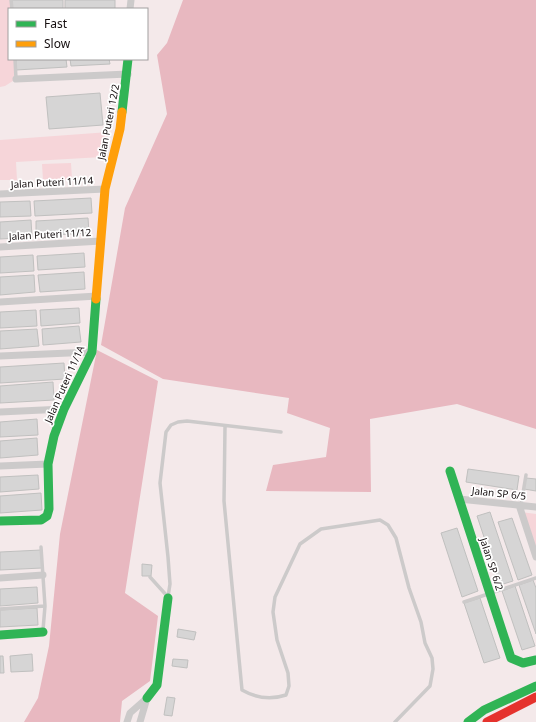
<svg xmlns="http://www.w3.org/2000/svg" width="536" height="722" viewBox="0 0 536 722" font-family="'Noto Sans',sans-serif">
<style>
.green{fill:#f6d5d9}
.forest{fill:#e8b8c0}
.building{fill:#d6d5d5;stroke:#c0c0bf}
.lines{fill:none;stroke-linecap:round;stroke-linejoin:round}
.lane{stroke:#cccaca;stroke-width:3.5}
.street{stroke:#cccaca;stroke-width:7}
.fast{stroke:#30b455;stroke-width:9}
.slow{stroke:#ff9f0a;stroke-width:9}
.jam{stroke:#e5322d;stroke-width:9}
.labels{text-anchor:middle;dominant-baseline:central;stroke-width:3.5;stroke-linejoin:round;paint-order:stroke}
.street-label{font-size:10px;fill:#150e0f;stroke:#fff}
</style>
<rect width="100%" height="100%" fill="#f4e9ea"/>
<path class="green" d="M0 0H11L12 9H9V59H15L16 79 5 86 0 87Z
M109 132 102 157 16 162 17 180H0V140Z
M71 163 72 179 43 180 42 164Z
M521 512 536 514V549Z"/>
<path class="forest" d="M183 0H536V429L457 404 370 419 371 492 266 491 273 465 326 457 330 428 287 413 289 398 163 379 101 345 125 208 167 114 157 55 167 43Z
M97 350 158 381 125 593 158 616 150 681 122 701 120 722H24L38 698 49 646 60 534Z"/>
<path class="building" d="M12 0H63V9H12Z
M65 0H115V9H65Z
M16 59H66L67 67 16 70Z
M70 59H109L110 64 71 66Z
M100 93 103 125 49 129 46 97Z
M91 198 92 213 35 216 34 201Z
M30 201 31 216 0 217V202Z
M88 218 89 233 36 236V221Z
M31 220 32 237 0 239V222Z
M84 253 85 267 38 270 37 256Z
M33 255 34 271 0 273V257Z
M84 272 85 289 40 292 38 275Z
M34 275 35 292 0 295V277Z
M79 308 80 323 41 326 40 310Z
M36 310 37 326 0 328V312Z
M79 326 81 342 43 345 42 329Z
M37 329 39 346 0 349V331Z
M64 363 65 379 0 383V367Z
M53 382 54 400 0 403V386Z
M37 419 38 435 0 437V422Z
M37 438 38 455 0 458V441Z
M468 469 519 476 517 490 466 482Z
M38 475 39 489 0 492V477Z
M526 478 536 479V491L524 489Z
M41 493 42 510 0 513V496Z
M490 512 513 581 500 585 477 516Z
M512 518 532 575 518 580 498 522Z
M457 528 478 591 462 597 441 533Z
M41 550 42 568 0 570V552Z
M142 564 152 565 151 576H142Z
M533 580 536 588V634L519 585Z
M515 586 535 646 522 650 502 591Z
M37 587 38 603 0 606V589Z
M480 598 500 658 484 663 464 603Z
M37 608 38 625 0 627V610Z
M178 629 196 632 194 640 177 637Z
M32 654 33 671 11 672 10 656Z
M0 656H3L4 673H0Z
M173 659 188 660 187 668 172 666Z
M167 697 175 698 172 716 164 715Z"/>
<g class="lines">
<path class="lane" d="M11 0 12 9
M15 59 16 79
M225 427 224 501 242 690C256 698 271 700 286 695L289 686 288 673 277 640 273 612 275 597 300 544 321 529 380 520 388 525 396 538 409 588 421 622 425 643 432 658 433 669 430 686 395 722
M521 505 526 475
M41 547 45 606 43 630
M150 577 168 597
M168 597 170 584 168 557 160 483 166 432 171 425 178 422 187 421 281 432
M464 602 536 578
M0 609 45 606"/>
<path class="street" d="M130 9 131 0
M16 79 128 74
M0 194 105 189
M0 247 101 241
M0 302 97 296
M0 356 92 352
M0 412 64 409
M0 466 48 464
M459 499 536 507
M519 505 536 557
M0 578 43 575
M127 722 130 713 147 698 140 722"/>
<path class="fast" d="M122 112 128 59
M450 471 511 658 523 663 536 660
M0 521 41 520 47 516 49 509 48 464 54 436 64 409 92 352 96 299
M0 635 43 632
M147 698 157 685 168 598
M468 722 484 710 536 686"/>
<path class="slow" d="M96 299 105 189 120 129 122 112"/>
<path class="jam" d="M487 722 536 697"/>
</g>
<g class="labels">
<g class="street-label">
<text transform="translate(108 122) rotate(-79)">Jalan Puteri 12/2</text>
<text transform="translate(52 182) rotate(-3)">Jalan Puteri 11/14</text>
<text transform="translate(50 234) rotate(-3)">Jalan Puteri 11/12</text>
<text transform="translate(64 384) rotate(-66)">Jalan Puteri 11/1A</text>
<text transform="translate(499 493) rotate(6)">Jalan SP 6/5</text>
<text transform="translate(492 564) rotate(72)">Jalan SP 6/2</text>
</g>
</g>
<rect x="8" y="8" width="140" height="52" fill="#ffffff" stroke="#a19f9f"/>
<rect x="16" y="21" width="20" height="6" fill="#30b455" stroke="#a19f9f"/>
<text x="44" y="28" font-size="12" fill="#150e0f">Fast</text>
<rect x="16" y="41" width="20" height="6" fill="#ff9f0a" stroke="#a19f9f"/>
<text x="44" y="48" font-size="12" fill="#150e0f">Slow</text>
</svg>
